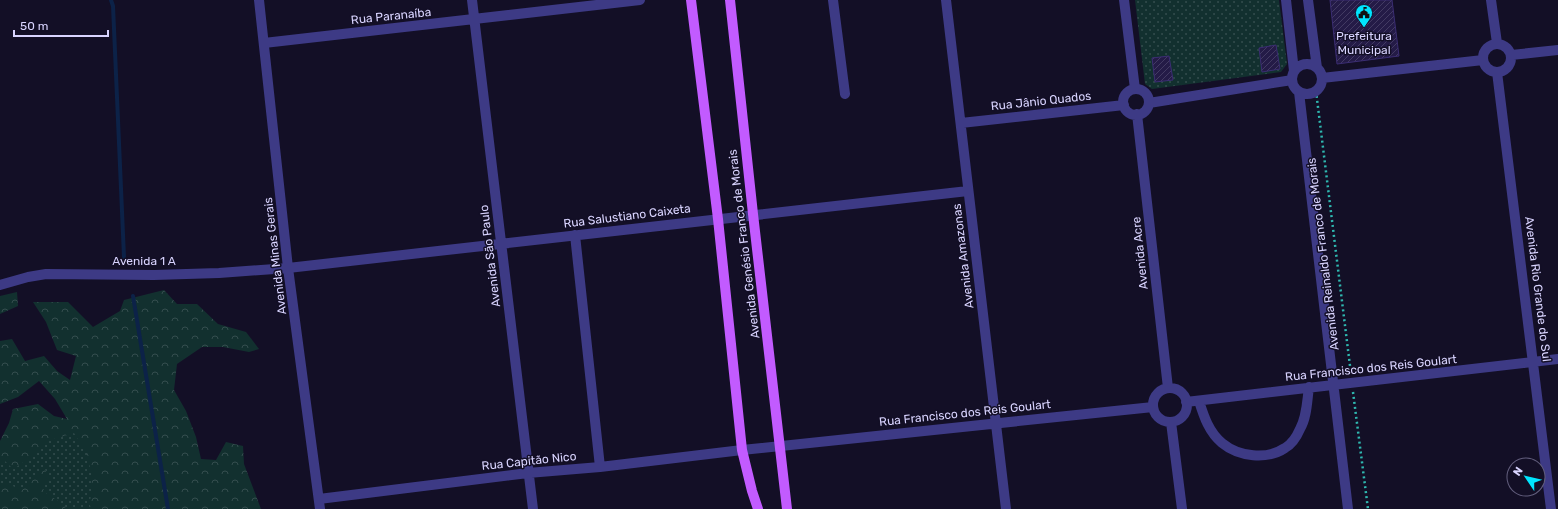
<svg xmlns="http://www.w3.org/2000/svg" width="1558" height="509" viewBox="0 0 1558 509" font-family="Rubik,sans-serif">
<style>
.green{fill:url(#green-dots)}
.forest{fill:url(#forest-crowns)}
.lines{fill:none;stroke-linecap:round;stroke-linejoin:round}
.stream{stroke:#0c2248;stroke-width:4}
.building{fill:url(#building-hatch);stroke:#3b2d73}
.path{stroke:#2fb8b0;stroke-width:2.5;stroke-dasharray:2 3;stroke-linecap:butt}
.minor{stroke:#3d3a85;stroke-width:10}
.major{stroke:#c25bff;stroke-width:10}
.labels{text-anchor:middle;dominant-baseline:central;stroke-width:3;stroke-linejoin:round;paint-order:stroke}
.street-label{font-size:12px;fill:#d9d4ff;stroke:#130f26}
.poi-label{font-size:12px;fill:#d9d4ff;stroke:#130f26}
</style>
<defs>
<pattern id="green-dots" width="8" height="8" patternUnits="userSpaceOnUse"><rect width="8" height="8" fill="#12302f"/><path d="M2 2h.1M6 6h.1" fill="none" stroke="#344d4e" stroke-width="1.8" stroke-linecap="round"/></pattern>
<pattern id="forest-crowns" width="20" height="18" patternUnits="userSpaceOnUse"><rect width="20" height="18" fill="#12302f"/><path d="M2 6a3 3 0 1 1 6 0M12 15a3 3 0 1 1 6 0" fill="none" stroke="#344d4e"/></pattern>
<pattern id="building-hatch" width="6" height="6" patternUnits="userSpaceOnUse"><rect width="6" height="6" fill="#241b47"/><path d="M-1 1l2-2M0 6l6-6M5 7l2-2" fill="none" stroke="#433b63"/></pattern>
</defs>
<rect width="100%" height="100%" fill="#130f26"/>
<path class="green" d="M1135 0H1279L1287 64 1281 72 1152 89 1145 84Z
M137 403 145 509H0V443Z"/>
<path class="forest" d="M164 290 177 304H197L218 324 246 332 259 349 249 352 223 347H202L177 364 174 390 186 411 196 437 201 459 216 460 226 442 243 446 244 464 261 509H92L90 506 92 476 87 454 74 433 44 442 30 458 13 469 3 459H0V441L9 423 13 409 38 404 54 416 67 419 55 399 39 381 18 397 0 404V341L12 339 25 361 44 356 57 371 70 380 76 356 57 350 46 322 33 302H68L93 327 120 311 124 300Z
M17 292 18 306 0 314V296Z
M44 467 48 476 43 491 64 505 66 509H0V483L8 484 22 490Z"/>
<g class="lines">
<path class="stream" d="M111 0 113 6 124 257
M133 296 168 509"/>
</g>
<path class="building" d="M1330 0H1392L1399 56 1337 64Z
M1276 45 1280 69 1262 72 1259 48Z
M1169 56 1173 80 1155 82 1152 58Z"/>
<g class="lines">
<path class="path" d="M1316 91 1351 374
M1353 392 1368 509"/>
<path class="minor" d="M259 0 288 268 320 509
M472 0 533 509
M833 0 845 94
M946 0 1006 509
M1124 0 1135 89
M1286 0 1294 71
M1308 0 1317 68
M1491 0 1497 43
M264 43 640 0
M1483 58a14 14 0 1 1 28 0a14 14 0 1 1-28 0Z
M1511 55 1558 50
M1292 79a15 15 0 1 1 30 0a15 15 0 1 1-30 0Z
M1497 72 1551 509
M1322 78 1483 60
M1123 102a13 13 0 1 1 26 0a13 13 0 1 1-26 0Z
M1299 92 1348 509
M1149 103 1292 80
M1137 114 1168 388
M961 123 1124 105
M575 235 600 467
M0 285 28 277 46 274 154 275 219 273 288 268 968 191
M1153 405a17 17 0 1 1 34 0a17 17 0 1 1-34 0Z
M1199 401C1204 417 1209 432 1222 443 1239 457 1267 460 1285 448 1292 444 1297 436 1300 429 1307 417 1307 401 1309 387
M1186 402 1558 359
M1171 422 1182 509
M319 499 528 473 600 467 742 450 1153 407"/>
<path class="major" d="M691 0 718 219 742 450 752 491 758 509
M730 0 753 214 787 509"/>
</g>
<defs>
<symbol id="civic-pin" viewBox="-11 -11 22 30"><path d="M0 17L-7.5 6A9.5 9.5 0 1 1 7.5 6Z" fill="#00e5ff" stroke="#130f26"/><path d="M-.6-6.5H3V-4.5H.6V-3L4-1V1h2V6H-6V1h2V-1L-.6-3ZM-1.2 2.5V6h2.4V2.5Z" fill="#111"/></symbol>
</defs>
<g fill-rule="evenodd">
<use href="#civic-pin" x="1354" y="3" width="20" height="27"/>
</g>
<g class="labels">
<g class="street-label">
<text transform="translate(391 16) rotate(-6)">Rua Paranaíba</text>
<text transform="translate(1041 101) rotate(-6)">Rua Jânio Quados</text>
<text transform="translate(627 216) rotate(-7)">Rua Salustiano Caixeta</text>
<text transform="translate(744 244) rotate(-97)">Avenida Genésio Franco de Morais</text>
<text transform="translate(1140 253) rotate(-96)">Avenida Acre</text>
<text transform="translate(1323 254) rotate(-97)">Avenida Reinaldo Franco de Morais</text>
<text transform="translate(275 256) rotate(-97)">Avenida Minas Gerais</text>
<text transform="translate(490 256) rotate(-97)">Avenida São Paulo</text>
<text transform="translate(963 256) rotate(-97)">Avenida Amazonas</text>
<text x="144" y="261">Avenida 1 A</text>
<text transform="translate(1538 289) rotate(83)">Avenida Rio Grande do Sul</text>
<text transform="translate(1371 368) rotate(-6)">Rua Francisco dos Reis Goulart</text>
<text transform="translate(965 413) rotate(-6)">Rua Francisco dos Reis Goulart</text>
<text transform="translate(529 461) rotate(-6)">Rua Capitão Nico</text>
</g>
<g class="poi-label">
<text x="1364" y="36">Prefeitura<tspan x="1364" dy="14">Municipal</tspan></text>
</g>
</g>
<g transform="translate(1526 477) rotate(305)"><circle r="19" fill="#130f26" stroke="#625e7d"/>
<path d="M0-3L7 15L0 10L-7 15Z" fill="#00e5ff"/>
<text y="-6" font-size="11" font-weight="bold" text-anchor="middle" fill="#d9d4ff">N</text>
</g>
<path d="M14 30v6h94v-6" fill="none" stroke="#d9d4ff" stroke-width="2"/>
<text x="20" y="30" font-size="12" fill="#d9d4ff" stroke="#130f26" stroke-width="3" paint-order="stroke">50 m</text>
</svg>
